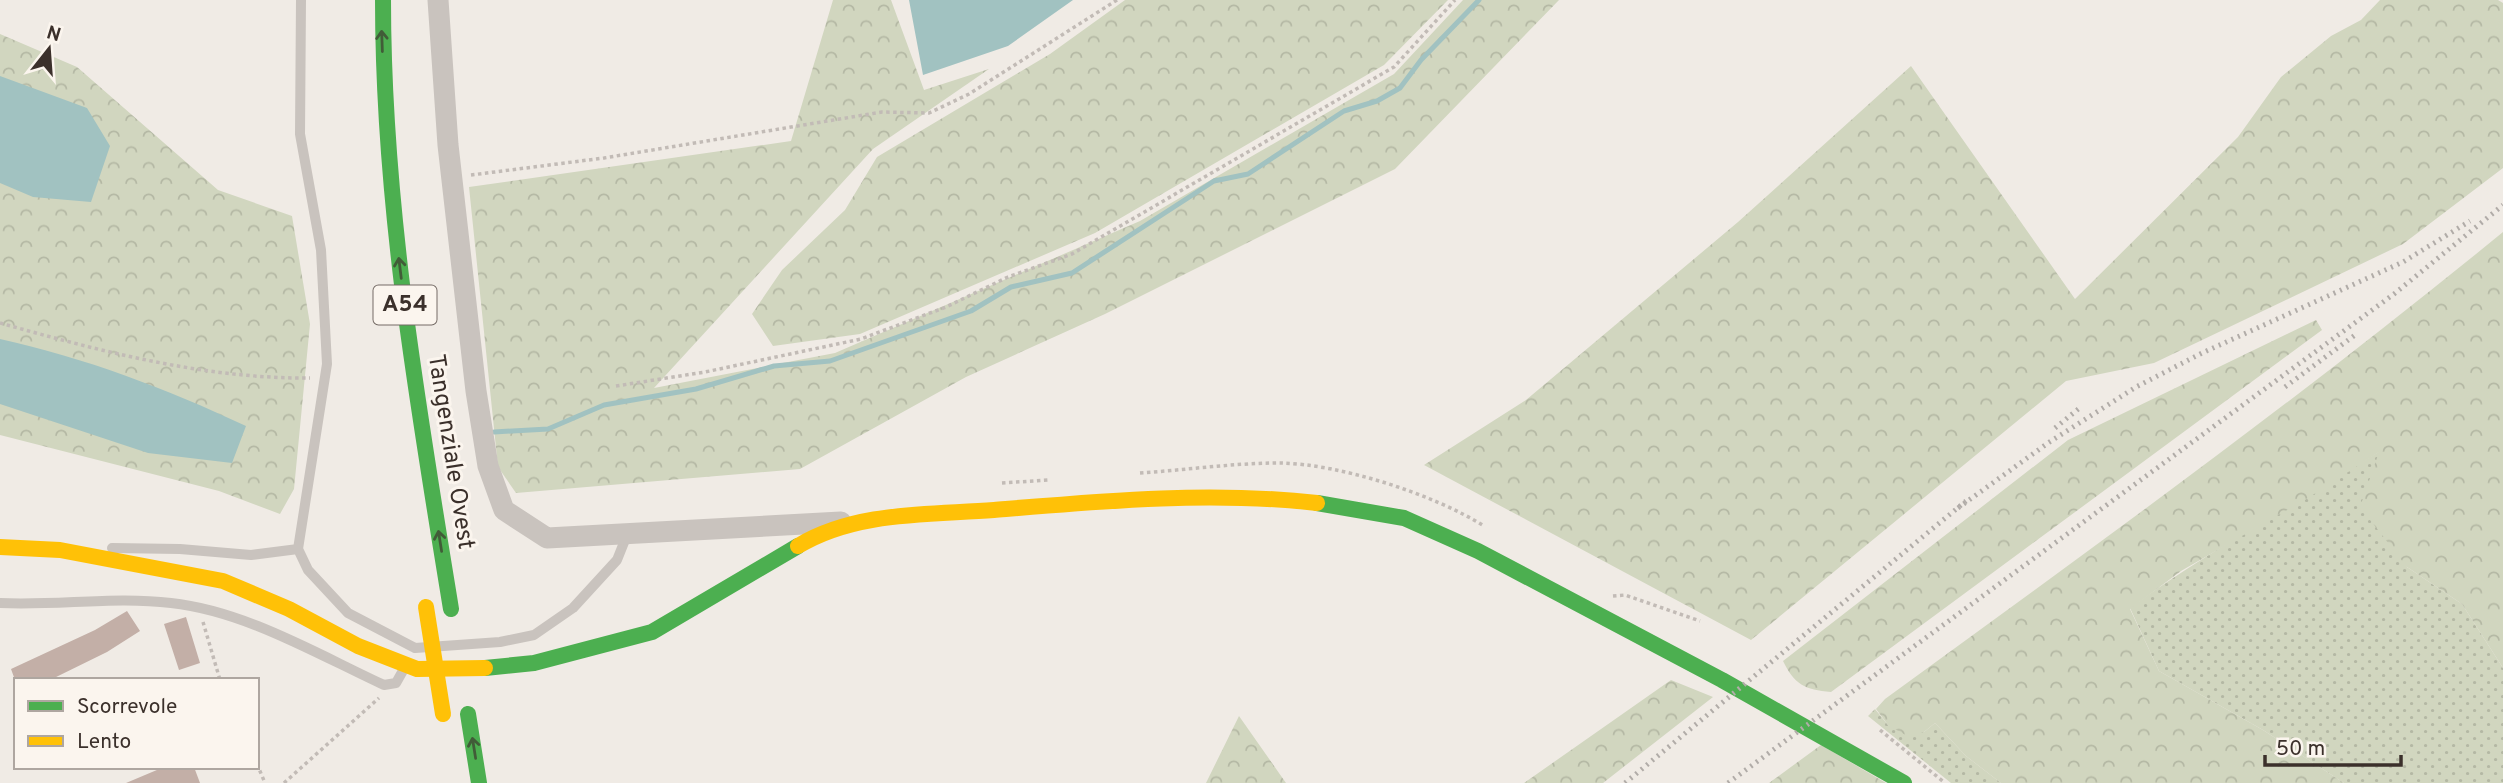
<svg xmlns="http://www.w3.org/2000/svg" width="2503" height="783" viewBox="0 0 2503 783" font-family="Overpass,sans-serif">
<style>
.grass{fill:url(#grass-dots)}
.forest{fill:url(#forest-crowns)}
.water{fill:#a1c2c1}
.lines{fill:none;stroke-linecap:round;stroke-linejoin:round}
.stream{stroke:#a1c2c1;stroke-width:5}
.building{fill:#c3afa7}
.path{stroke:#c2bbb6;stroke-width:3.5;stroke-dasharray:3.5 3.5;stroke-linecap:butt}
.lane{stroke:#c9c3be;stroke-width:10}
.street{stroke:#c9c3be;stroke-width:21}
.fast{stroke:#4caf50;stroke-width:16}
.slow{stroke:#ffc107;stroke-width:16}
.rail{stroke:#b1aca8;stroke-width:5;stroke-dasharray:2 5;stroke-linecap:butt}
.slow-bridge{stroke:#ffc107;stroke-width:16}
.oneway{stroke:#415c38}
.labels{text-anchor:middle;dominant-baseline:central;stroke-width:6;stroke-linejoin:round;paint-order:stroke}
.shield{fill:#fbf5ee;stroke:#756b66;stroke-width:2}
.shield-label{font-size:23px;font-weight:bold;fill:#3b302b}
.street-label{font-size:24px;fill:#3b302b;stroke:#fbf5ee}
</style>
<defs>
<pattern id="grass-dots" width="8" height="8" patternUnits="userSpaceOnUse" patternTransform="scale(1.75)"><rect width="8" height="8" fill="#d1d6bf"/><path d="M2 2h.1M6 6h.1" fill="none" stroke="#b4b8a4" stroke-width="1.8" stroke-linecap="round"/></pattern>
<pattern id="forest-crowns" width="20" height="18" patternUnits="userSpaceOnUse" patternTransform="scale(1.75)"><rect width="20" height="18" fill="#d1d6bf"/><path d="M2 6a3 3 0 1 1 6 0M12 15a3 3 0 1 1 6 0" fill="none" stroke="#b4b8a4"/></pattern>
</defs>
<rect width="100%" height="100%" fill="#f0ebe5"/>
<path class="grass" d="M2380 451 2407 567 2462 604 2503 668V783H2344L2263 730 2159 671 2130 608C2209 550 2297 504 2380 451Z
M1875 709 1888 725 1924 732 1935 723 1966 756 2001 783H1951L1868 716Z"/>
<path class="forest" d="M833 0H891L924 90 989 69 873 149 654 388 835 353 1140 221 1394 74 1463 0H1559L1395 169 1105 314 966 377 800 469 516 493 498 467 469 187 791 141Z
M1125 0H1448L1384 65 1095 233 860 334 773 346 752 314 782 270 845 210 877 157 1050 54Z
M2380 0H2498L2503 3V168L2403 244 2154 363 2066 381 1751 640 1424 465 1526 400 1738 222 1911 66 2075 299 2238 137 2281 77 2331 36 2361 20Z
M0 34 77 67 218 190 292 216 310 324 294 489 280 514 219 491 0 435Z
M2503 232V668L2462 604 2407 567 2360 507 2379 452 2308 498 2181 571 2130 609 2159 671 2263 730 2344 783H2001L1966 756 1935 723 1924 732 1909 737 1888 725 1876 709 1885 699C2094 547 2303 396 2503 232Z
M2316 320 2322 330 1831 692C1805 690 1794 684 1783 661L2068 440Z
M1671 680 1713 697 1603 783H1524Z
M1239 716 1286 783H1206Z
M1821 745 1886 783H1769Z"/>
<path class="water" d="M909 0H1073L1008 46 923 75Z
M0 76 87 108 110 146 91 202 33 197 0 183Z
M0 339C86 358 167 389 246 426L232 463 148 453 0 404Z"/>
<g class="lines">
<path class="stream" d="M494 432 548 429 604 405 696 389 774 366 830 361 971 311 1011 287 1072 273 1214 181 1248 174 1344 111 1377 101 1400 88 1421 60 1479 0"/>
</g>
<path class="building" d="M127 611 140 631 107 652 50 680H15L11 669 95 630Z
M186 617 200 663 179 670 164 624Z
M164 767H194L200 783H126Z"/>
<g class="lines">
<path class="path" d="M471 175 604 158 882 112 929 113 969 94 1117 0
M0 323C100 351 205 379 310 378
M616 386 705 372 861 339 946 307 1008 277 1072 254 1394 67 1455 0
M1140 473C1186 470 1233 463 1280 463 1340 464 1433 494 1484 526
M1002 483 1048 480
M1613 596 1625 595 1700 621
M203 622 220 680
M1880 730 1945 783
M257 764 265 783
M284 783 379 698"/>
<path class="lane" d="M301 0 300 134 321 250 327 364 298 549 308 570 348 613 415 648 500 642 534 635 573 608 617 560 627 535
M112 548 180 549 251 555 298 549
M0 603C56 606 115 596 171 603 245 611 317 654 384 685L396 683 405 667"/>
<path class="street" d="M438 0 448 145 476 391 488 466 504 510 547 538 841 522"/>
<path class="fast" d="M383 0C383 206 418 406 451 609
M1317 503 1404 518 1478 551 1722 680 1904 783
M485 668 534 663 652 632 798 546
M468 714 479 783"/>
<path class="slow" d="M798 546C856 511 929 515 994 510 1101 501 1210 491 1317 503
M0 547 60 550 223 581 289 609 358 646 417 669 485 668"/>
<path class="rail" d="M2285 387 2355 335
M2055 428 2082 406
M1958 508 2048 443 2136 387 2202 353 2403 262 2470 221
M1625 783 1966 501
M1728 783 2394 294 2503 205"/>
<path class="slow-bridge" d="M426 607 443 714"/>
</g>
<defs><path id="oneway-shaft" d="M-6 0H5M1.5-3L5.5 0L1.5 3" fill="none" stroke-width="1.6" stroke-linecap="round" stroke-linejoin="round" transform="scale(1.75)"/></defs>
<g class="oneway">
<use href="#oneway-shaft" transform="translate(382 41) rotate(-92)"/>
<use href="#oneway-shaft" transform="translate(400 268) rotate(-97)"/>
<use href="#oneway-shaft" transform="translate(440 541) rotate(-99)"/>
<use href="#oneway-shaft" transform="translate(474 748) rotate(-99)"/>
</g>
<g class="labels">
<rect class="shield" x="373.5" y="285.5" width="63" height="39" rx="5"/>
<g class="shield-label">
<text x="405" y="305">A54</text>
</g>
<g class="street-label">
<text transform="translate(450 452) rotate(81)">Tangenziale Ovest</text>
</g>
</g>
<rect x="14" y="678" width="245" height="91" fill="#fbf5ee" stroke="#aea6a0" stroke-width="2"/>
<rect x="28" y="701" width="35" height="10" fill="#4caf50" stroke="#aea6a0" stroke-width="2"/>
<text x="77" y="713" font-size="21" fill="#3b302b">Scorrevole</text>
<rect x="28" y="736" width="35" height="10" fill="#ffc107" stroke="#aea6a0" stroke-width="2"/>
<text x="77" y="748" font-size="21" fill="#3b302b">Lento</text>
<g transform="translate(49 49) rotate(17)" stroke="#fbf5ee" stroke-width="5" paint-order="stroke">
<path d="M0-5L12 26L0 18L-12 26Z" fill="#3b302b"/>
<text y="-10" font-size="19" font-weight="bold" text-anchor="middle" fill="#3b302b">N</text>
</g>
<path d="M2265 755v10h136v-10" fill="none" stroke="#3b302b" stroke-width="3.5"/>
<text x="2276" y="755" font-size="21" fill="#3b302b" stroke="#fbf5ee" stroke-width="5" paint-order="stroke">50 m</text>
</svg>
